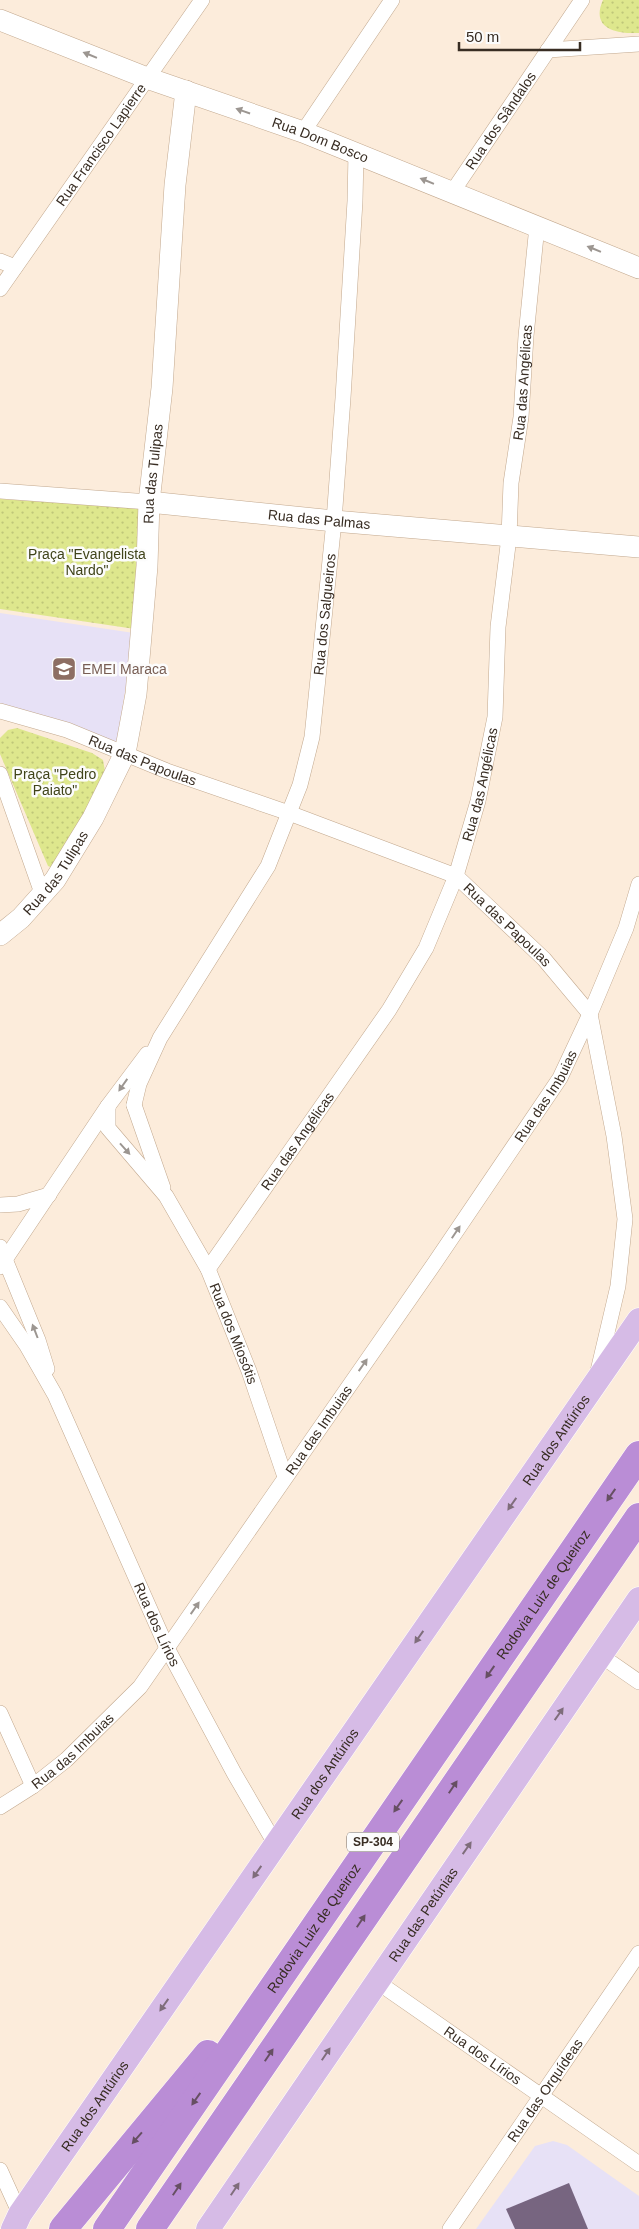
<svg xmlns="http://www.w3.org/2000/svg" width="639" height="2229" viewBox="0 0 639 2229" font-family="Arial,sans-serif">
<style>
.education{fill:#e7e1f6}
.park{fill:url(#park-dots)}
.building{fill:#776580}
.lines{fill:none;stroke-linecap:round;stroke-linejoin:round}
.minor-casing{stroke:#c2a88e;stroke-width:16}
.secondary-casing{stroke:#c2a88e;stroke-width:22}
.primary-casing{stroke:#fff;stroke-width:25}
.motorway-casing{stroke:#fff;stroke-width:29}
.minor{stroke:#fff;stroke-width:15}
.secondary{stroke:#fff;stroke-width:21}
.primary{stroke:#d6bbe6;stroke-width:24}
.motorway{stroke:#ba8dd6;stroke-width:28}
.oneway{fill:#9c9691}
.oneway2{fill:#664f62}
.oneway3{fill:#7f6d7b}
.labels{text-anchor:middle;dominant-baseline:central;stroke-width:5;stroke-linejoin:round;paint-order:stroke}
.shield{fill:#fcfcfc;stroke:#736b64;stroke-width:1}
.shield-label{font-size:12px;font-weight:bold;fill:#382d23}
.street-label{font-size:14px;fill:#382d23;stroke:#fcfcfc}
.park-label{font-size:14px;fill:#40441a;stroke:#fcfcfc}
.education-label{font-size:14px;fill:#785e54;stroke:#fcfcfc;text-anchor:start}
</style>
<defs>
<pattern id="park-dots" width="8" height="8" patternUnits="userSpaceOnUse" patternTransform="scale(1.25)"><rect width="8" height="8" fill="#dee78d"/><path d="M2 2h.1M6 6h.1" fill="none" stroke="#bfc679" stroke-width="1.8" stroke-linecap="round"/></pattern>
</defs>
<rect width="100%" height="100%" fill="#fcecdb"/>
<path class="education" d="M0 613 134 633 117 743 0 704Z
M553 2141 567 2145 639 2196V2229H476L535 2146Z"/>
<path class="park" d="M603 0H639V33C617 34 590 29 603 0Z
M0 499 63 503 149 502 135 629 0 609Z
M17 728 92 753 103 760 105 771 59 866 55 869 48 866 0 754V738L8 730Z"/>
<path class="building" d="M569 2183 588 2229H515L506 2209Z"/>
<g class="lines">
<defs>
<g id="minor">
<path d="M548 50 639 44"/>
<path d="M303 132 392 0"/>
<path id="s1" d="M453 191 582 0"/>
<path d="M0 261 15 267"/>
<path id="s2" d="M0 289 202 0"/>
<path d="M0 491 149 502"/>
<path id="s3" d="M0 711 67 730 167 771 289 813 456 876 544 959 590 1014 614 1136 625 1219 618 1286 598 1371"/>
<path d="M0 774 42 893"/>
<path id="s4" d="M134 1105 139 1084 160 1038 268 866 300 785 312 737 334 521 343 398 355 201 356 153"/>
<path d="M134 1105 163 1188"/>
<path id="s5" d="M108 1106V1128L166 1196 208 1269 249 1371 285 1477"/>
<path d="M0 1205 18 1204 49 1195"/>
<path d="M0 1247 38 1340 47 1369"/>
<path d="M0 1267 108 1106 147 1054"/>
<path id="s6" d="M208 1269 389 1010 426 948 456 876 478 801 495 717 498 627 509 537 511 483 521 417 526 336 537 226"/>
<path id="s7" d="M0 1307 27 1346 55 1395 167 1648 234 1773 276 1845"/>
<path d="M600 1655 639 1682"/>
<path d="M0 1713 33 1786"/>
<path id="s8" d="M0 1807 33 1786 66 1760 140 1687 434 1264 560 1078 590 1014 626 928 639 884"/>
<path id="s9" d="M376 1981 639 2164"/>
<path d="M0 2170 20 2214"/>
<path id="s10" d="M450 2229 639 1953"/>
</g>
<g id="secondary">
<path id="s11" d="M0 20 147 78 303 132 639 268"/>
<path id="s12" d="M149 502 334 521 639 547"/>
<path id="s13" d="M0 935 21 918 55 880 93 818 125 753 136 694 147 566 149 502 162 388 175 185 186 91"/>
</g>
<g id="primary">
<path id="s14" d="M13 2229 20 2214 639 1320"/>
<path id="s15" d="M208 2229 639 1599"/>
</g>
<g id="motorway">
<path d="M63 2229 208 2054"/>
<path id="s16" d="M107 2229 639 1455"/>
<path d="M150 2229 639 1517"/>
</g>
</defs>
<use href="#minor" class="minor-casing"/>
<use href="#secondary" class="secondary-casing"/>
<use href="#primary" class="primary-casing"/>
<use href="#motorway" class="motorway-casing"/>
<use href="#minor" class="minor"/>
<use href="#secondary" class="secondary"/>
<use href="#primary" class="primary"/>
<use href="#motorway" class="motorway"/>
</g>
<defs><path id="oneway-solid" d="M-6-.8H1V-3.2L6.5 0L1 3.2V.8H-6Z" transform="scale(1.25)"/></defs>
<g class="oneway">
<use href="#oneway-solid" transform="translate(90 55) rotate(-158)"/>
<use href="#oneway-solid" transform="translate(243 111) rotate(-161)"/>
<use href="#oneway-solid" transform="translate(427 181) rotate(-158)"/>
<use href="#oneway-solid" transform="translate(594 249) rotate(-158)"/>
<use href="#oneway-solid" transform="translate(123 1085) rotate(125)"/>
<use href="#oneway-solid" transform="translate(125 1149) rotate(48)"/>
<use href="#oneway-solid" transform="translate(456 1232) rotate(-56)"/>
<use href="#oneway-solid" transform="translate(35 1331) rotate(-111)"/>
<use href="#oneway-solid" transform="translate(363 1365) rotate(-55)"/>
<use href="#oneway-solid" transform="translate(195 1608) rotate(-55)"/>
</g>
<g class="oneway2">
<use href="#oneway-solid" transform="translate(611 1495) rotate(125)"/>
<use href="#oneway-solid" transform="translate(490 1672) rotate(125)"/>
<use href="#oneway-solid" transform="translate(453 1787) rotate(-56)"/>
<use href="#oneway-solid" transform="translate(398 1806) rotate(125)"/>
<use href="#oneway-solid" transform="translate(361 1921) rotate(-56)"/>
<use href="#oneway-solid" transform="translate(269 2055) rotate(-56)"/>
<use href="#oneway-solid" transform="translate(196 2099) rotate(125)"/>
<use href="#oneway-solid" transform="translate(137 2138) rotate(131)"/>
<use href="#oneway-solid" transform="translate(177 2189) rotate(-56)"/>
</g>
<g class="oneway3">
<use href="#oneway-solid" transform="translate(512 1504) rotate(125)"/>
<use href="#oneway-solid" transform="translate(419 1637) rotate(125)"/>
<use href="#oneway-solid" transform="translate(559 1714) rotate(-55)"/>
<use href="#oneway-solid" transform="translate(467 1848) rotate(-55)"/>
<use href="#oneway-solid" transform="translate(257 1872) rotate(125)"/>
<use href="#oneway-solid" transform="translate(164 2005) rotate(125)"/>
<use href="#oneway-solid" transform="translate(326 2054) rotate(-56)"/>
<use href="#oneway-solid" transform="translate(235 2189) rotate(-56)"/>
</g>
<defs>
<symbol id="school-square" viewBox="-11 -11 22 22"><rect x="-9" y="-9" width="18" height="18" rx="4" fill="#8d6e63" stroke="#fcfcfc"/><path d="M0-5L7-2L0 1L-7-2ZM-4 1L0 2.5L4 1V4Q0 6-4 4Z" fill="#fff"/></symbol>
</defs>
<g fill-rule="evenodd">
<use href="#school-square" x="50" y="655" width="28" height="28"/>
</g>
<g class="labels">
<rect class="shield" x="347" y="1832.5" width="52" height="19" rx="4"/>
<g class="shield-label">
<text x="373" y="1842">SP-304</text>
</g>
<g class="street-label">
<text stroke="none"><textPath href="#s1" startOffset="85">Rua dos Sândalos</textPath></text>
<text stroke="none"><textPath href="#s11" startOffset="342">Rua Dom Bosco</textPath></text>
<text stroke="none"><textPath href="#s2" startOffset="176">Rua Francisco Lapierre</textPath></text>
<text stroke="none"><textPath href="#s6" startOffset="966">Rua das Angélicas</textPath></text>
<text stroke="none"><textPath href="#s13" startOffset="504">Rua das Tulipas</textPath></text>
<text stroke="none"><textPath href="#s12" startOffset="171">Rua das Palmas</textPath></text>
<text stroke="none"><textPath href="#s4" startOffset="535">Rua dos Salgueiros</textPath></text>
<text stroke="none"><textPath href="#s3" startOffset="151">Rua das Papoulas</textPath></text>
<text stroke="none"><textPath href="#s6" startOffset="561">Rua das Angélicas</textPath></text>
<text stroke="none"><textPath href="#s13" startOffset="84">Rua das Tulipas</textPath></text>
<text stroke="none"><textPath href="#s3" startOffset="556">Rua das Papoulas</textPath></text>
<text stroke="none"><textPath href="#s8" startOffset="902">Rua das Imbuias</textPath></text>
<text stroke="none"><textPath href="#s6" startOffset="156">Rua das Angélicas</textPath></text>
<text stroke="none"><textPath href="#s5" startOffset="265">Rua dos Miosótis</textPath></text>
<text stroke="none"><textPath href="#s8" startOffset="498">Rua das Imbuias</textPath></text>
<text stroke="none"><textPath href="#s14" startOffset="958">Rua dos Antúrios</textPath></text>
<text stroke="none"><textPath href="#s16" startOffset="770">Rodovia Luiz de Queiroz</textPath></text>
<text stroke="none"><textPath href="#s7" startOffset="355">Rua dos Lírios</textPath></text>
<text stroke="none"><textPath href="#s8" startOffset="92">Rua das Imbuias</textPath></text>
<text stroke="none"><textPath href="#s14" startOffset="552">Rua dos Antúrios</textPath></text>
<text stroke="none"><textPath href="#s15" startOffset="381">Rua das Petúnias</textPath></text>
<text stroke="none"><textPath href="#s16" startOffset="365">Rodovia Luiz de Queiroz</textPath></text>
<text stroke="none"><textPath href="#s9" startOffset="130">Rua dos Lírios</textPath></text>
<text stroke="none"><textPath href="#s10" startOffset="168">Rua das Orquídeas</textPath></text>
<text stroke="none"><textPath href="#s14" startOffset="148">Rua dos Antúrios</textPath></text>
</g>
<g class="park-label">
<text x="87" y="554">Praça "Evangelista<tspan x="87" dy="16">Nardo"</tspan></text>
<text x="55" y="774">Praça "Pedro<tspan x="55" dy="16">Paiato"</tspan></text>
</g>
<g class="education-label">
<text x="82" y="669">EMEI Maraca</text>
</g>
</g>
<path d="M459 42v8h121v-8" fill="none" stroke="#382d23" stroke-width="2.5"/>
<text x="466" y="42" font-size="15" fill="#382d23" stroke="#fcfcfc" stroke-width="4" paint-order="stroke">50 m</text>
</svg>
